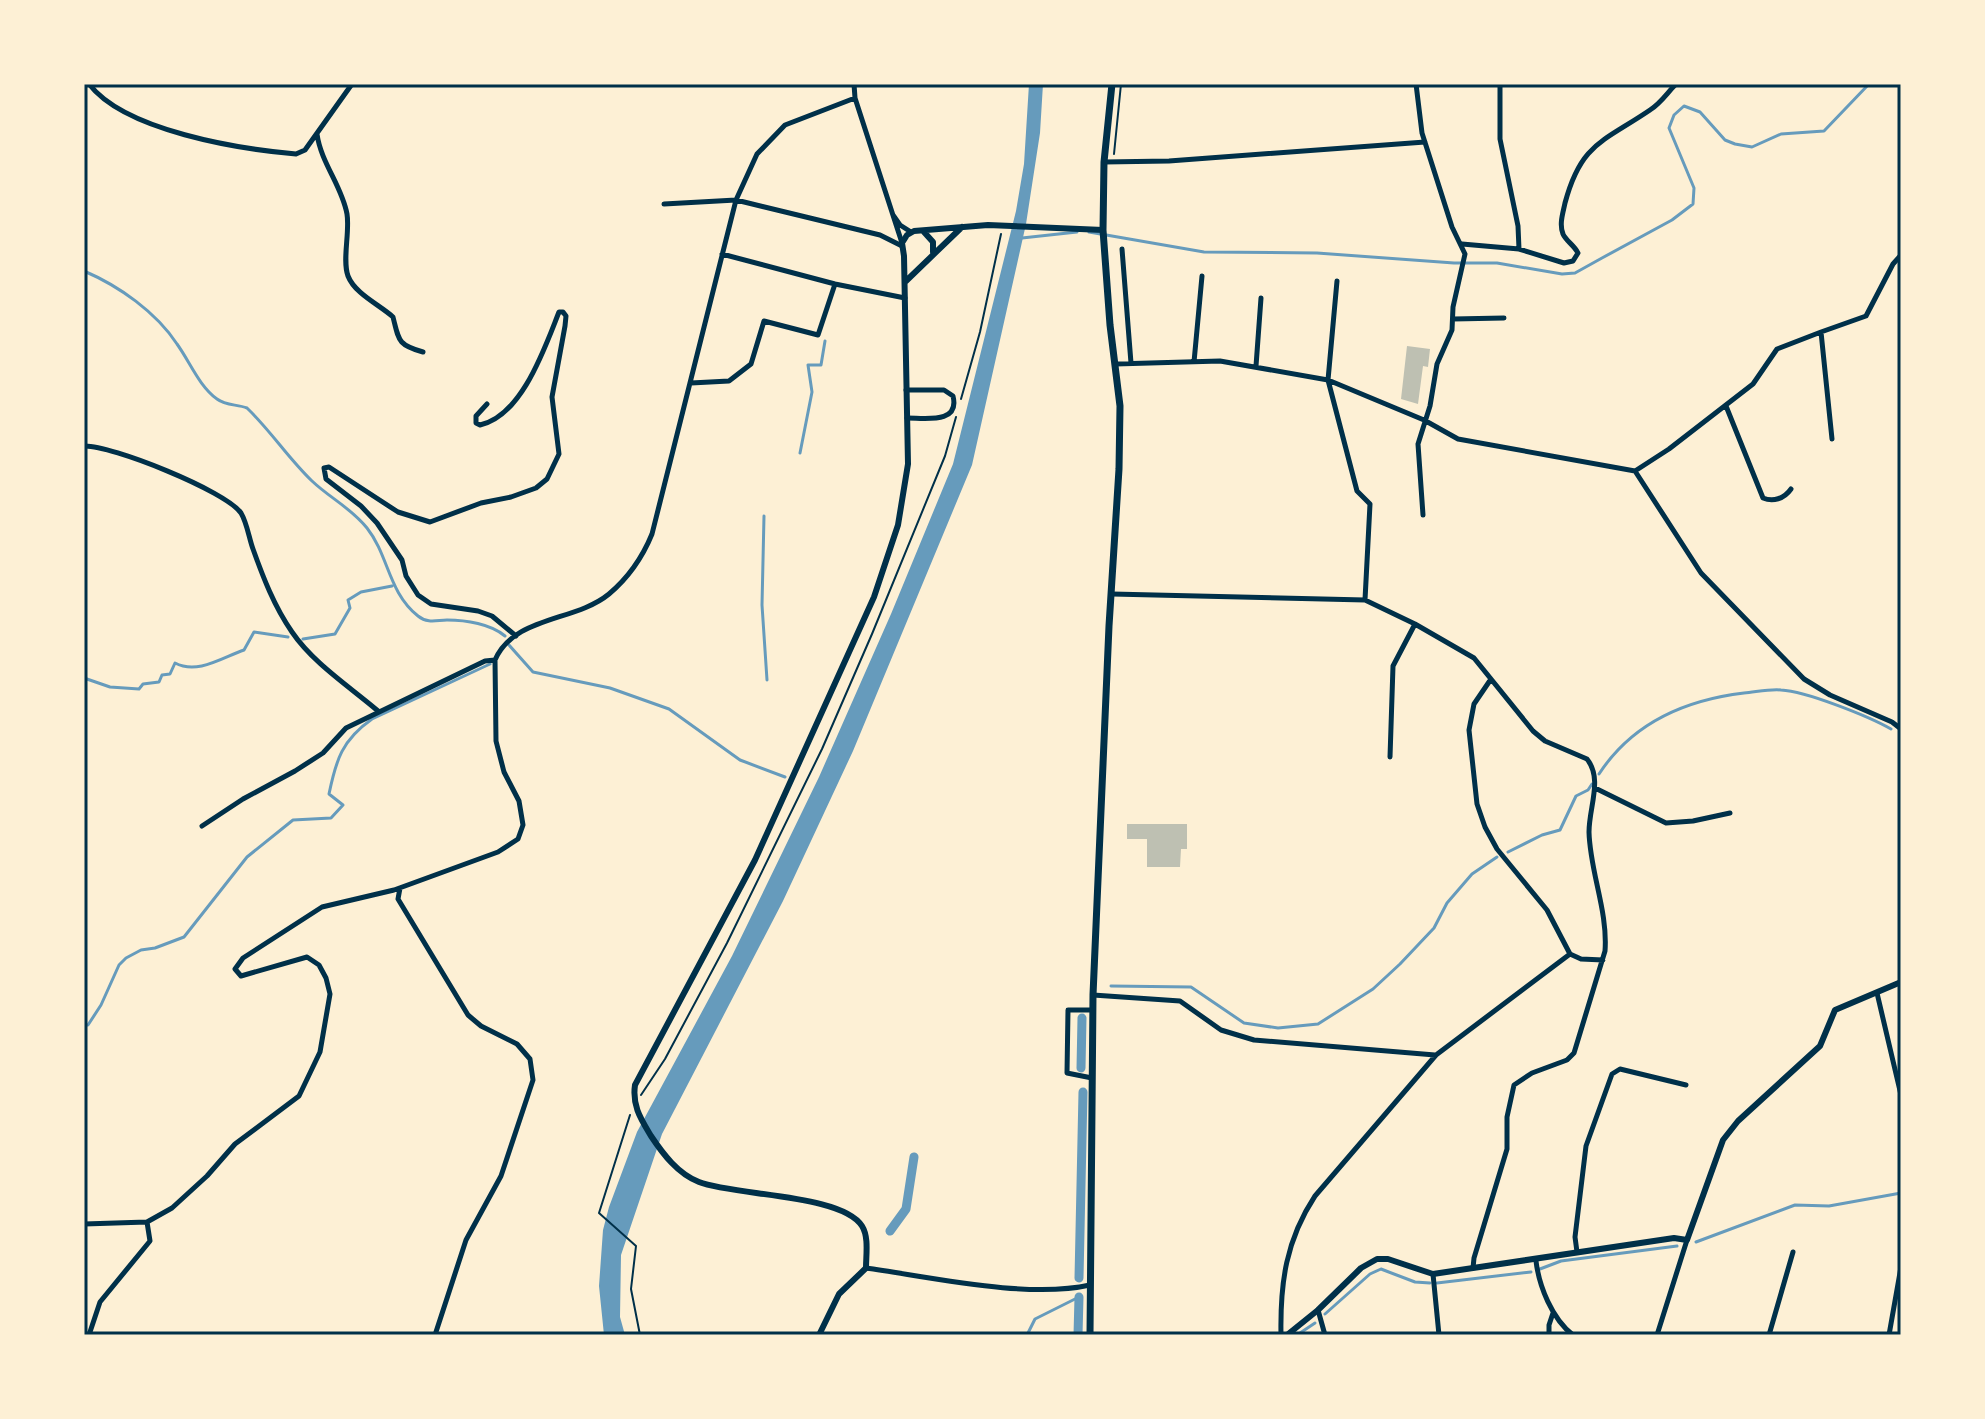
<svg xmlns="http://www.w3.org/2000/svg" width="1985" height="1419" viewBox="0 0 1985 1419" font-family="Literata,serif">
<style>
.water{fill:#669bbc}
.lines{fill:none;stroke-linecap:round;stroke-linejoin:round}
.stream{stroke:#669bbc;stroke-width:3}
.canal{stroke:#669bbc;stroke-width:9}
.building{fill:#bec0b2}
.path{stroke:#003049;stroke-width:2}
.minor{stroke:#003049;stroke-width:5}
.tertiary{stroke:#003049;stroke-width:6}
.secondary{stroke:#003049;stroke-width:7}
.neatline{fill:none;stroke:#003049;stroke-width:3}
</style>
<rect width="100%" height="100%" fill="#fdf0d5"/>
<path class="water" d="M1029 84H1043L1040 133 1026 224 972 465 853 751 783 901 662 1134 621 1255 620 1317 625 1335H604L599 1286 603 1230 609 1207 637 1132 732 956 819 777 891 614 953 464 1016 211 1024 164Z"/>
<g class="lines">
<path class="stream" d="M1089 232 1204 252 1317 253 1454 263H1497L1562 274 1575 273 1602 258 1672 220 1693 204 1694 188 1669 128 1674 115 1684 106 1700 112 1725 140 1735 144 1752 147 1781 134 1824 131 1869 84
M1022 238 1077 232
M84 271C119 286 156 312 177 344 190 362 199 386 217 399 226 406 237 404 247 408 271 431 288 458 312 481 331 499 350 507 367 528 389 556 388 592 418 616 428 624 437 620 447 620 466 620 491 624 505 636
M800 453 812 392 808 365H821L825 341
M764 516 762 605 767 680
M303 639 335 634 350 608 348 600 361 592 392 586
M509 645 533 672 610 688 669 709 740 760 785 777
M84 678 110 687 139 689 143 684 159 682 162 675 170 674 175 663C198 675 223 657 244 650L254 632 288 637
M1599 774C1633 722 1685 700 1744 693 1756 692 1769 689 1781 690 1806 691 1870 717 1891 729
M1508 852 1542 835 1560 830 1576 796 1588 790 1592 784
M1111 986 1191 987 1244 1023 1278 1028 1318 1024 1373 989 1400 964 1434 928 1447 903 1472 874 1497 857
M84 1025H88L101 1005 119 965 126 958 141 950 155 948 184 937 247 857 293 820 331 818 343 805 329 794C336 760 342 740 372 719L490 664
M1696 1242 1795 1205 1829 1206 1901 1193
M1540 1269 1561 1261 1677 1246
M1437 1283 1531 1272
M1325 1314 1370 1274 1381 1269 1415 1282 1430 1283
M1027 1335 1035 1319 1079 1297
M1297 1335 1315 1323"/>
<path class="canal" d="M1081 1068 1082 1018
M890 1231 906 1209 914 1157
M1079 1278 1083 1092
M1078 1335 1079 1297"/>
</g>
<path class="building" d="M1407 346 1430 349 1428 367 1423 366 1418 404 1401 399Z
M1127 824H1187V849H1181L1180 867H1147V839H1127Z"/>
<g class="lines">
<path class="path" d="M1114 154 1121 84
M961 399 980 332 1001 234
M641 1095 665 1059 727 943 822 749 872 634 945 456 956 417
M630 1115 599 1213 636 1246 631 1289 640 1335"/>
<path class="minor" d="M89 84C125 131 239 149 296 154L305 150 352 84
M854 84 855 98 902 243
M1416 84 1422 133 1452 227 1465 254 1453 307 1452 330 1437 364 1430 406 1418 444 1423 515
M1500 84V139L1518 226 1519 249
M317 134C321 163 342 186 347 214 350 232 342 260 348 276 355 294 380 305 393 317 399 341 398 345 423 352
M1104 162 1169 161 1425 142
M664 204 736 200 880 235 902 246
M893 215 900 225 911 232
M1462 244 1519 249 1564 263 1573 261 1578 253C1574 245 1566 241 1563 234 1559 224 1563 213 1565 203 1581 143 1603 142 1650 110 1661 103 1667 93 1676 84
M1122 249 1131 363
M722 254 835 284 905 298
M1337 281 1328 380 1357 491 1370 504 1365 600
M1453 319 1504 318
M1821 332 1866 316 1893 264 1901 255
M1194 362 1202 276
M1115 364 1220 361 1328 380 1424 420 1458 439 1635 471
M1256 366 1261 298
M691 383 729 381 751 364 764 321 818 335 835 284
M906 390H944L953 396C960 424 926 418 907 418
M487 404 476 416V423L480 425C522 416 545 347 559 312H563L566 316 565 326 552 397 559 454 547 479 536 488 511 497 481 503 430 522 398 512 329 467 324 468 326 479 361 506 377 523 402 560 406 576 418 595 431 604 478 611 492 616 516 636
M1726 406 1763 498C1773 502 1784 499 1791 489
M84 446C111 445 226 491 241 513 247 523 249 538 253 549 263 577 274 606 292 632 313 663 350 687 378 711
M1635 471 1701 573 1804 679 1830 695 1892 722 1901 729
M1635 471 1669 449 1753 384 1777 349 1821 332 1832 439
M1112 594 1365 600 1415 624 1474 658 1533 731 1545 741 1587 759C1603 779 1589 807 1589 832 1590 872 1608 911 1605 951L1574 1053 1567 1060 1532 1073 1514 1085 1507 1117V1149L1474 1258 1473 1268
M1390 757 1393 666 1415 624
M1595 788 1666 823 1693 821 1730 813
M202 826 243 799 295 771 323 753 346 728 485 661 495 660
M400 888 398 899 468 1015 481 1026 517 1044 530 1059 533 1080 501 1176 466 1240 435 1335
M1570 954 1581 959 1603 960
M1877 993 1901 1095
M1093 995 1180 1001 1221 1030 1254 1040 1435 1055
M1092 1078 1067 1073 1068 1010H1092
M147 1222 172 1208 207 1176 235 1144 299 1096 320 1052 330 994 326 978 319 965 307 957 241 976 235 969 243 958 322 907 394 890 498 852 518 839 523 825 519 801 504 772 496 741 495 660C514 616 575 622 609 594 628 578 643 556 652 534L736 200 757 154 785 125 855 98
M84 1224 147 1222 150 1241 100 1302 89 1335
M1577 1252 1575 1237 1586 1146 1612 1074 1620 1069 1686 1085
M1536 1261C1539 1286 1552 1319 1573 1335
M866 1268C930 1277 1028 1299 1090 1285
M1433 1274 1439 1335
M1318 1310 1325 1335
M1281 1335C1280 1283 1286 1240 1315 1196L1436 1055 1570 954 1547 910 1497 849 1485 827 1477 804 1469 730 1474 704 1491 679
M1549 1335V1325L1553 1313
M1657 1335 1687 1240
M1769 1335 1793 1252
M1889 1335 1901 1267"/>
<path class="tertiary" d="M924 232 933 242V252
M905 282 962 227
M819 1335 839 1294 866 1268C866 1255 869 1237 862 1226 842 1194 735 1196 699 1182 678 1174 663 1154 651 1136 641 1119 632 1106 635 1085L755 860 874 597 898 525 908 464 904 256 902 243 907 235 914 231 988 225 1103 230
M1287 1335 1318 1310 1361 1268 1377 1259H1388L1433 1274 1674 1238 1687 1240 1723 1140 1738 1121 1820 1046 1835 1010 1901 982"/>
<path class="secondary" d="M1090 1335 1093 995 1109 626 1119 469 1120 406 1110 325 1103 230 1104 162 1112 84"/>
</g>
<rect width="1985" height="1419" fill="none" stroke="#fdf0d5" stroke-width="172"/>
<rect x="86" y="86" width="1813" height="1247" class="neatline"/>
</svg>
